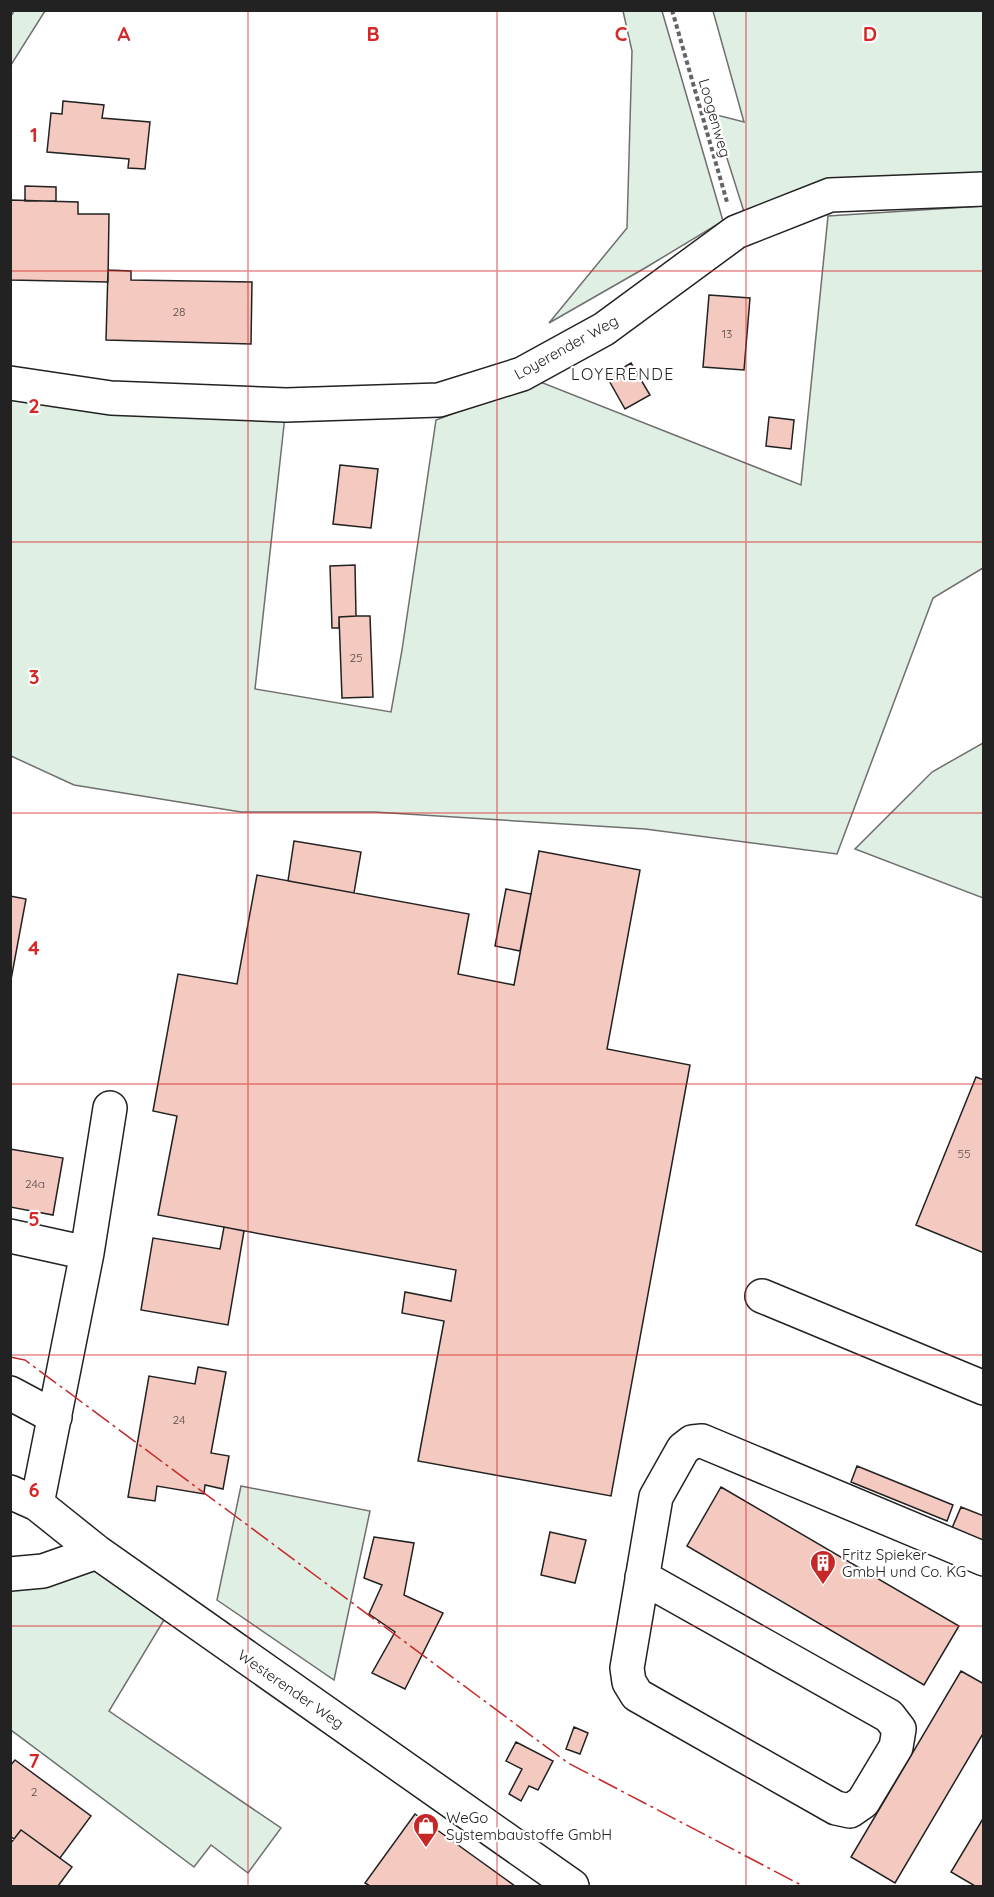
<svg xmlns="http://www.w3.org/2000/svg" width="994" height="1897" viewBox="0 0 994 1897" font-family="Quicksand,sans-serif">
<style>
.green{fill:#e0efe3;stroke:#6f6f6f;stroke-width:1.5}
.building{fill:#f3c9c0;stroke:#222;stroke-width:1.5}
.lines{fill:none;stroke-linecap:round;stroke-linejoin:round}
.minor-casing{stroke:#222;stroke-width:36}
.path{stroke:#646464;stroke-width:4;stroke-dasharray:4.5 3;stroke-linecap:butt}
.minor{stroke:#fff;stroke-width:33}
.power{stroke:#c62828;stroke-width:1.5;stroke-dasharray:21 4.5 3 4.5;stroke-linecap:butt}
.grid{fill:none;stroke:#d62828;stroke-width:1.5;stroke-opacity:0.55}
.labels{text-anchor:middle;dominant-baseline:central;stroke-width:4.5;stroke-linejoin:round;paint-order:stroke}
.number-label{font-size:12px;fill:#564c4a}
.street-label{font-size:15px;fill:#222;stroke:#fff}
.poi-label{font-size:15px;fill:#222;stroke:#fff;text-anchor:start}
.neighbourhood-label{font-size:16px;letter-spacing:1.5px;fill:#222;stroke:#fff}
.grid-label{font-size:20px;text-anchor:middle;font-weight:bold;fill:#d62828;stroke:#fff;stroke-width:4.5;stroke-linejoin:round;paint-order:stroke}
</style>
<rect width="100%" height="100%" fill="#fff"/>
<path class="green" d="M14 11H45L11 65V16Z
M623 11H662L723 221 645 268 549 323 627 228 632 51Z
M713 11H983V175L745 215 713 114 744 122Z
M983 206V568L933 598 837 854 645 829 374 812H241L74 785 11 756V395L285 416 255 689 391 712 402 650 436 420 538 381 801 485 828 216Z
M983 743V898L855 849 932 772Z
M241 1486 370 1511 334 1680 217 1600Z
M96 1565 167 1615 109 1711 281 1828 248 1873 211 1845 194 1867 11 1730 10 1587Z"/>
<path class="building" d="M63 101 104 105 102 118 150 122 145 169 128 168 129 159 47 152 51 113 62 114Z
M25 186 56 187V201H25Z
M10 200 78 202V214H109L108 282 10 280Z
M108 270 131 271V280L252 282 251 344 106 340Z
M709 295 750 298 744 370 703 367Z
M631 363 650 395 625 409 607 377Z
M769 417 794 420 791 449 766 446Z
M340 465 378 469 371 528 333 524Z
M355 565 356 616 339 617V628H332L330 566Z
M356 616H370L373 697 342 698 339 617Z
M294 841 361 852 354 893 288 881Z
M539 851 640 870 607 1049 690 1065 611 1496 418 1461 444 1321 402 1313 405 1292 451 1301 456 1270 158 1215 177 1116 153 1111 178 974 237 984 257 875 469 914 458 974 514 985Z
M506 889 531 894 520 951 495 946Z
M10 896 26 899 10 985Z
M976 1077 984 1080V1253L916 1225Z
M10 1149 63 1158 53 1215 10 1207Z
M224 1227 244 1231 228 1325 141 1310 153 1238 220 1249Z
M198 1367 226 1372 211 1453 229 1456 223 1489 205 1485 204 1494 157 1486 155 1501 128 1497 149 1376 195 1384Z
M857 1466 953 1505 947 1521 851 1482Z
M721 1487 959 1626 924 1685 687 1546Z
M961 1507 984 1516V1541L952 1528Z
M550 1532 586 1540 575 1583 541 1575Z
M374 1537 414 1543 404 1595 443 1613 405 1689 372 1673 395 1632 369 1614 382 1585 364 1578Z
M961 1671 984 1684V1732L895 1883 851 1857Z
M574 1727 588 1733 580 1754 566 1749Z
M516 1742 553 1761 538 1790 529 1786 521 1801 509 1794 522 1769 506 1761Z
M15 1760 91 1816 60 1858 21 1830 14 1839 10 1836V1766Z
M415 1814 515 1886H370L365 1883Z
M984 1817V1886H975L951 1872Z
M21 1830 72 1867 58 1886H10V1844Z"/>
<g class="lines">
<defs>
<path id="minor" d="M10 383 111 398 286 405 439 400 522 374 604 329 736 232 830 195 984 189
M10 1236 87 1253
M762 1296 984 1388
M10 1393 55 1417
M10 1492 37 1504 97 1552 572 1886
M37 1504 87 1253 110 1108
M10 1574 43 1571 97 1552
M642 1577 889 1716 899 1729 896 1747 863 1802 850 1811 836 1808 637 1695 629 1682 627 1668 656 1497 683 1449 692 1442 702 1441 984 1559"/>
</defs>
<use href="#minor" class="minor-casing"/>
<path class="path" d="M672 10 727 202"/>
<use href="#minor" class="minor"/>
<path class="power" d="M10 1357 25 1360 568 1763 803 1886"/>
</g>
<path class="grid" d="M248 10V1886M497 10V1886M746 10V1886M10 271H984M10 542H984M10 813H984M10 1084H984M10 1355H984M10 1626H984"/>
<defs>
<symbol id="building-pin" viewBox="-11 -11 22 30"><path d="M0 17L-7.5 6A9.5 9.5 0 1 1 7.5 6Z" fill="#c62828" stroke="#fff"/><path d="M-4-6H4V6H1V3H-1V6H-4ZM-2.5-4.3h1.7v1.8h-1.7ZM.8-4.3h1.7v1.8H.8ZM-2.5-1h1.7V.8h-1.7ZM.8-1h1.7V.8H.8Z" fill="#fff"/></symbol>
<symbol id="shop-pin" viewBox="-11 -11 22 30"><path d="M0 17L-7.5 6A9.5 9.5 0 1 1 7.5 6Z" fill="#c62828" stroke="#fff"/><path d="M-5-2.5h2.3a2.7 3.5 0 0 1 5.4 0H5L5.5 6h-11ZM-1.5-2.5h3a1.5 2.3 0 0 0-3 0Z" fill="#fff"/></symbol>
</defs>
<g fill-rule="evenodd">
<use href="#building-pin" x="808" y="1548" width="30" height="40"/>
<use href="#shop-pin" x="411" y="1811" width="30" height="40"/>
</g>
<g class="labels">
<g class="number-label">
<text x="179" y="311">28</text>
<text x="727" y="333">13</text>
<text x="356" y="657">25</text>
<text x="964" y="1153">55</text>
<text x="35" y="1183">24a</text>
<text x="179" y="1419">24</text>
<text x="34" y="1791">2</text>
</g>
<g class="street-label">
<text transform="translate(715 118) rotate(74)">Loogenweg</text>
<text transform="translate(566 347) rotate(-29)">Loyerender Weg</text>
<text transform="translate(291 1689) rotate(35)">Westerender Weg</text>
</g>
<g class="poi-label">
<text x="842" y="1554">Fritz Spieker<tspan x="842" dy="17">GmbH und Co. KG</tspan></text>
<text x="446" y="1817">WeGo<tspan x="446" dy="17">Systembaustoffe GmbH</tspan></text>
</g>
<g class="neighbourhood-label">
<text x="623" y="374">LOYERENDE</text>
</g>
</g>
<g class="grid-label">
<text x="124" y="41">A</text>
<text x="373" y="41">B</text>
<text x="621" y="41">C</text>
<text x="870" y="41">D</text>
<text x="34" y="142">1</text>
<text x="34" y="413">2</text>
<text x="34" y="684">3</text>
<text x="34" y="955">4</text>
<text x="34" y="1226">5</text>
<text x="34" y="1497">6</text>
<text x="34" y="1768">7</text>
</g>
<rect width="994" height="1897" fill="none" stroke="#222222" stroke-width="24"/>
</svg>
